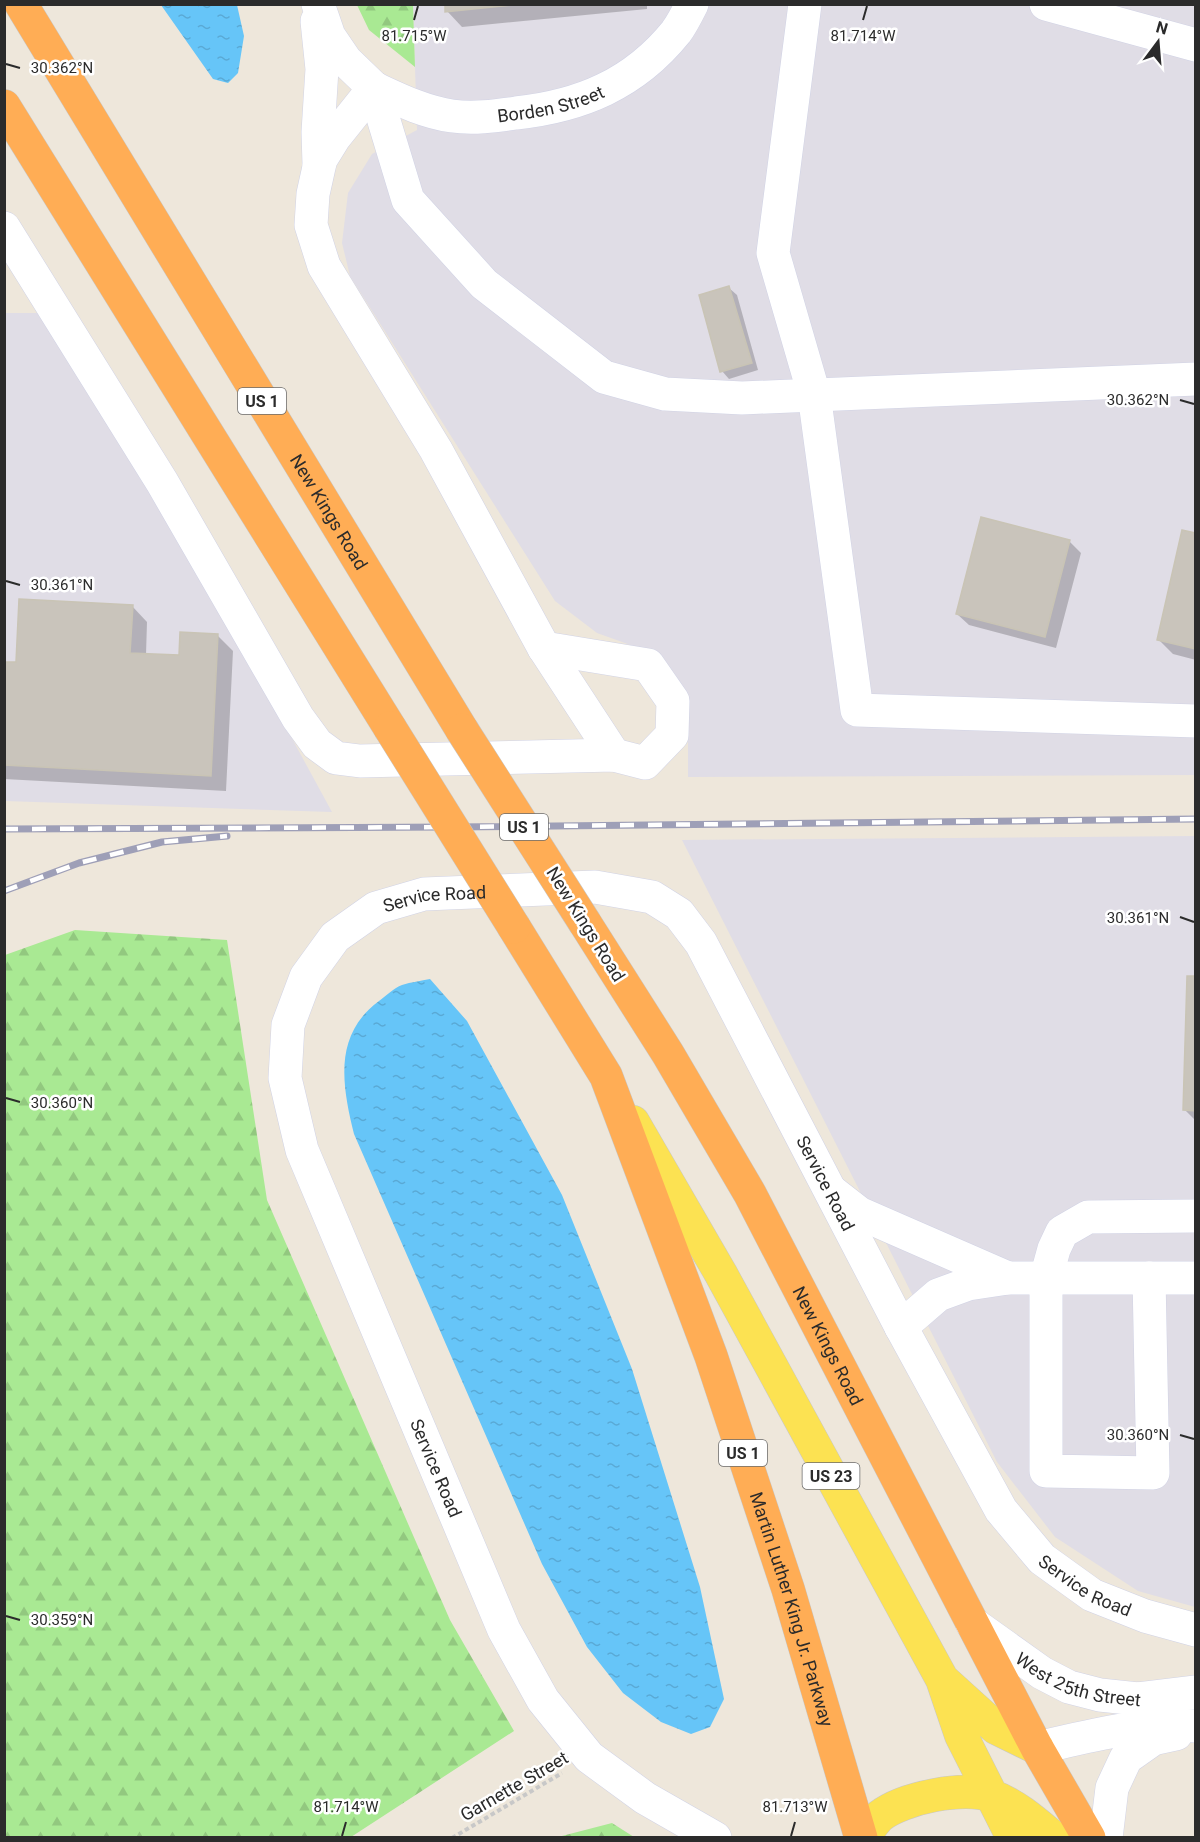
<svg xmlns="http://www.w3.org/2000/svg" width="1200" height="1842" viewBox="0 0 1200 1842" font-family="Roboto,sans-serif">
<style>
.industrial{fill:#e0dde6}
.forest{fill:url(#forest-firs)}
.water{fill:url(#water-ripples)}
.shadow{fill:#0003}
.building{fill:#c9c4bb;stroke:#c9c4b5;stroke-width:1.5}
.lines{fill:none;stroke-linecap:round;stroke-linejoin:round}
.minor-casing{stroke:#d1d3e5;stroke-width:34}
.major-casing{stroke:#c8c8c8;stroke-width:34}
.highway-casing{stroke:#c8c8c8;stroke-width:34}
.path{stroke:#c8c8c8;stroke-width:4;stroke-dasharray:4.5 3;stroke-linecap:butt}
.minor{stroke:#fff;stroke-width:33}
.major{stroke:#fce252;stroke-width:33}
.highway{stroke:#ffad55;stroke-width:33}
.rail-casing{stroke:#9e9fb7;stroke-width:7}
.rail{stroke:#fff;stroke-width:4.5;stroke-dasharray:14;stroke-linecap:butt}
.highway-bridge-casing{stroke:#c8c8c8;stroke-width:34;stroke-linecap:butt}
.highway-bridge{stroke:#ffad55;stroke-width:33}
.ticks{fill:none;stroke:#2b2b2b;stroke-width:2}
.labels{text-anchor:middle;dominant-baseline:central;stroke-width:5;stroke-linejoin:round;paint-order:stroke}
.shield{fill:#fff;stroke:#6b6b6b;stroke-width:1.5}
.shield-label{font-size:16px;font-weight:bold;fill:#2b2b2b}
.street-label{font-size:18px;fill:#2b2b2b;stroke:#fff}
.ticks-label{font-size:15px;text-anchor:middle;fill:#2b2b2b;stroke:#fff;stroke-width:5;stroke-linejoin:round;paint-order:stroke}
</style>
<defs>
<pattern id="forest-firs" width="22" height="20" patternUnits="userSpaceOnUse" patternTransform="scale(1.5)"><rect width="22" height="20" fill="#a9e993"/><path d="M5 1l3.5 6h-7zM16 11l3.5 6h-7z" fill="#92c87f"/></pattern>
<pattern id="water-ripples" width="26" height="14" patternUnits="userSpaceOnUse" patternTransform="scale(1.5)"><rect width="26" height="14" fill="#66c5f8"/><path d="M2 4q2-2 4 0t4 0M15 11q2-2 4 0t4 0" fill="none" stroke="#59a9d5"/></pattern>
</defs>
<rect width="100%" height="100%" fill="#eee7db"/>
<path class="industrial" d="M413 5H1195V775L688 777V698L661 656 597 633 555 601 350 276 342 243 348 193 372 154 417 130Z
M5 313H45L222 610 332 812 5 801Z
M1195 836V1607L1138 1591 1055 1537 997 1462 682 840Z"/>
<path class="forest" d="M357 5H413L415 67 369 30Z
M75 930 227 940 267 1200 450 1620 514 1731 351 1837H5V955Z
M612 1823 634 1837H558Z"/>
<path class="water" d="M161 5H237L244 36 238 73 228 83 213 79Z
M430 979 467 1021 562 1195 632 1369 700 1587 724 1699 710 1727 691 1734 661 1722 623 1693 587 1647 542 1564 354 1134C342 1085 333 1035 379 1001 386 996 394 988 402 985 411 982 421 981 430 979Z"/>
<path class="shadow" d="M446 4H647V9L462 27 447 11Z
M729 288 737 295 758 370 729 379 722 371Z
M1196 535V660L1173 654 1158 639Z
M1069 541 1081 553 1056 648 969 625 957 614Z
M132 606 147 622 146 655 180 657 217 635 233 651 226 791 4 779V663L17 664Z
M1196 978V1121L1185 1110Z"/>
<path class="building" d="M445 4H523L445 12Z
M729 286 752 363 720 372 699 295Z
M981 517 1070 540 1045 637 956 614Z
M1182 530 1196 533V649L1157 640Z
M19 599 133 605 130 653 179 655 180 632 218 634 211 776 4 765V662H16Z
M1187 976H1196V1111L1183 1110Z"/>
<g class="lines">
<defs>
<g id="minor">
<path d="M318 4 329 36 346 61 374 88 408 200 484 284 604 377 665 394 742 398 1196 379"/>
<path d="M805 4 773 253 814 394 857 710 1196 721"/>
<path d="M1046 4 1196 45"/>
<path d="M317 21 322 69 318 132 319 164"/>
<path d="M374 88 334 138 321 159 319 167 313 194 311 225 324 266 436 450 544 648 614 755"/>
<path id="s1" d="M374 88C400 100 424 112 452 116 473 119 495 116 516 113 581 106 634 84 676 32 682 24 687 14 692 4"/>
<path d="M4 228 162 482 298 718 317 744 336 758 360 761 614 755 645 763 672 735 673 701 648 665 544 648"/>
<path d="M832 1192 859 1213 1008 1278"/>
<path d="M1149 1278 1153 1473 1046 1471V1278L1054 1249 1062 1232 1088 1217 1196 1216"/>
<path d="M901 1327 938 1295 968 1284 1008 1278H1196"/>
<path id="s2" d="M972 1623 1042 1673 1069 1687 1100 1695 1138 1699 1196 1692"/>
<path d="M1037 1748C1090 1736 1141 1722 1196 1726"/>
<path id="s3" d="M715 1838 645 1798 589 1757 543 1700 504 1630 302 1150 285 1078 288 1025 306 977 335 937 376 908 424 894 595 887 652 897 679 914 701 943 901 1327 1001 1510 1042 1559 1092 1595 1145 1616 1196 1630"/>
<path d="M1106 1838 1112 1788 1126 1758 1153 1739 1176 1734"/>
</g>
<path id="major" d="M633 1122 721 1274 942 1679 961 1735 1013 1838
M943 1680 996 1728 1037 1748
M862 1838C868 1831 874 1822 880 1816 903 1798 965 1785 992 1796 1016 1805 1035 1822 1054 1838"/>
<g id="highway">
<path id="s4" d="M21 4 462 730"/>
<path d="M4 106 390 728"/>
<path id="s5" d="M585 923 668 1054 750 1194 1037 1748 1089 1838"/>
<path id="s6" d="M514 927 606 1076 711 1356 788 1589 861 1838"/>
</g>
</defs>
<use href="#minor" class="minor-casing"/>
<use href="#major" class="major-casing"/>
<use href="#highway" class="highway-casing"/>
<path class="path" d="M452 1838 562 1773"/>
<use href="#minor" class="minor"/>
<use href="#major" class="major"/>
<use href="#highway" class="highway"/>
<defs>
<path id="rail" d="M4 829 453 827 1196 819
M4 891 79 863 162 842 227 836"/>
</defs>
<use href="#rail" class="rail-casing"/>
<use href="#rail" class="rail"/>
<defs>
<path id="highway-bridge" d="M390 728 514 927
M462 730 585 923"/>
</defs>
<use href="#highway-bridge" class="highway-bridge-casing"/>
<use href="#highway-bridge" class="highway-bridge"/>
</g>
<path class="ticks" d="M414 20 418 6M863 20 867 6M6 64 20 68M1180 400 1194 404M6 581 20 585M1180 917 1194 922M6 1098 20 1102M1180 1435 1194 1439M6 1616 20 1620M342 1836 346 1822M791 1836 795 1822"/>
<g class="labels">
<g class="shield">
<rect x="238" y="388" width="48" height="26" rx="4.5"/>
<rect x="500" y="814" width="48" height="26" rx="4.5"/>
<rect x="719" y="1440" width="48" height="26" rx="4.5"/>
<rect x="802.5" y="1463" width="57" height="26" rx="4.5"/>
</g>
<g class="shield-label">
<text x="262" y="401">US 1</text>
<text x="524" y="827">US 1</text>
<text x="743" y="1453">US 1</text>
<text x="831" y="1476">US 23</text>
</g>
<g class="street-label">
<text stroke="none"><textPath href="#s1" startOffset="183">Borden Street</textPath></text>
<text stroke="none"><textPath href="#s4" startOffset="594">New Kings Road</textPath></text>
<text stroke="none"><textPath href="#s3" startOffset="1162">Service Road</textPath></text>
<text transform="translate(586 924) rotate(58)">New Kings Road</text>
<text stroke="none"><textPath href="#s3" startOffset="1720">Service Road</textPath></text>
<text stroke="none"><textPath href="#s5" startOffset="488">New Kings Road</textPath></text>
<text transform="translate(436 1468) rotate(67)">Service Road</text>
<text stroke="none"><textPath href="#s3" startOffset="2206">Service Road</textPath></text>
<text stroke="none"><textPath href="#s6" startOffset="740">Martin Luther King Jr. Parkway</textPath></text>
<text stroke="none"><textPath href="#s2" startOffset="123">West 25th Street</textPath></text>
<text transform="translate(514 1786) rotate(-30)">Garnette Street</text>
</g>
</g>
<g class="ticks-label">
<text x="414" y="41">81.715°W</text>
<text x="863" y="41">81.714°W</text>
<text x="62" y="73">30.362°N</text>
<text x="1138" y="405">30.362°N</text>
<text x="62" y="590">30.361°N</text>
<text x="1138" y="923">30.361°N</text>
<text x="62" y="1108">30.360°N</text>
<text x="1138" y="1440">30.360°N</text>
<text x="62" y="1625">30.359°N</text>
<text x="346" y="1812">81.714°W</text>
<text x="795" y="1812">81.713°W</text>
</g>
<rect width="1200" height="1842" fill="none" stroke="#2b2b2b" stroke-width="12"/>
<g transform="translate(1158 42) rotate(16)" stroke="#ffffff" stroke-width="4.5" paint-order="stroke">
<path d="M0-4.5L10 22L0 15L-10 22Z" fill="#2b2b2b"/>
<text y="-9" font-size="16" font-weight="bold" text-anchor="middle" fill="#2b2b2b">N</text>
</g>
</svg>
